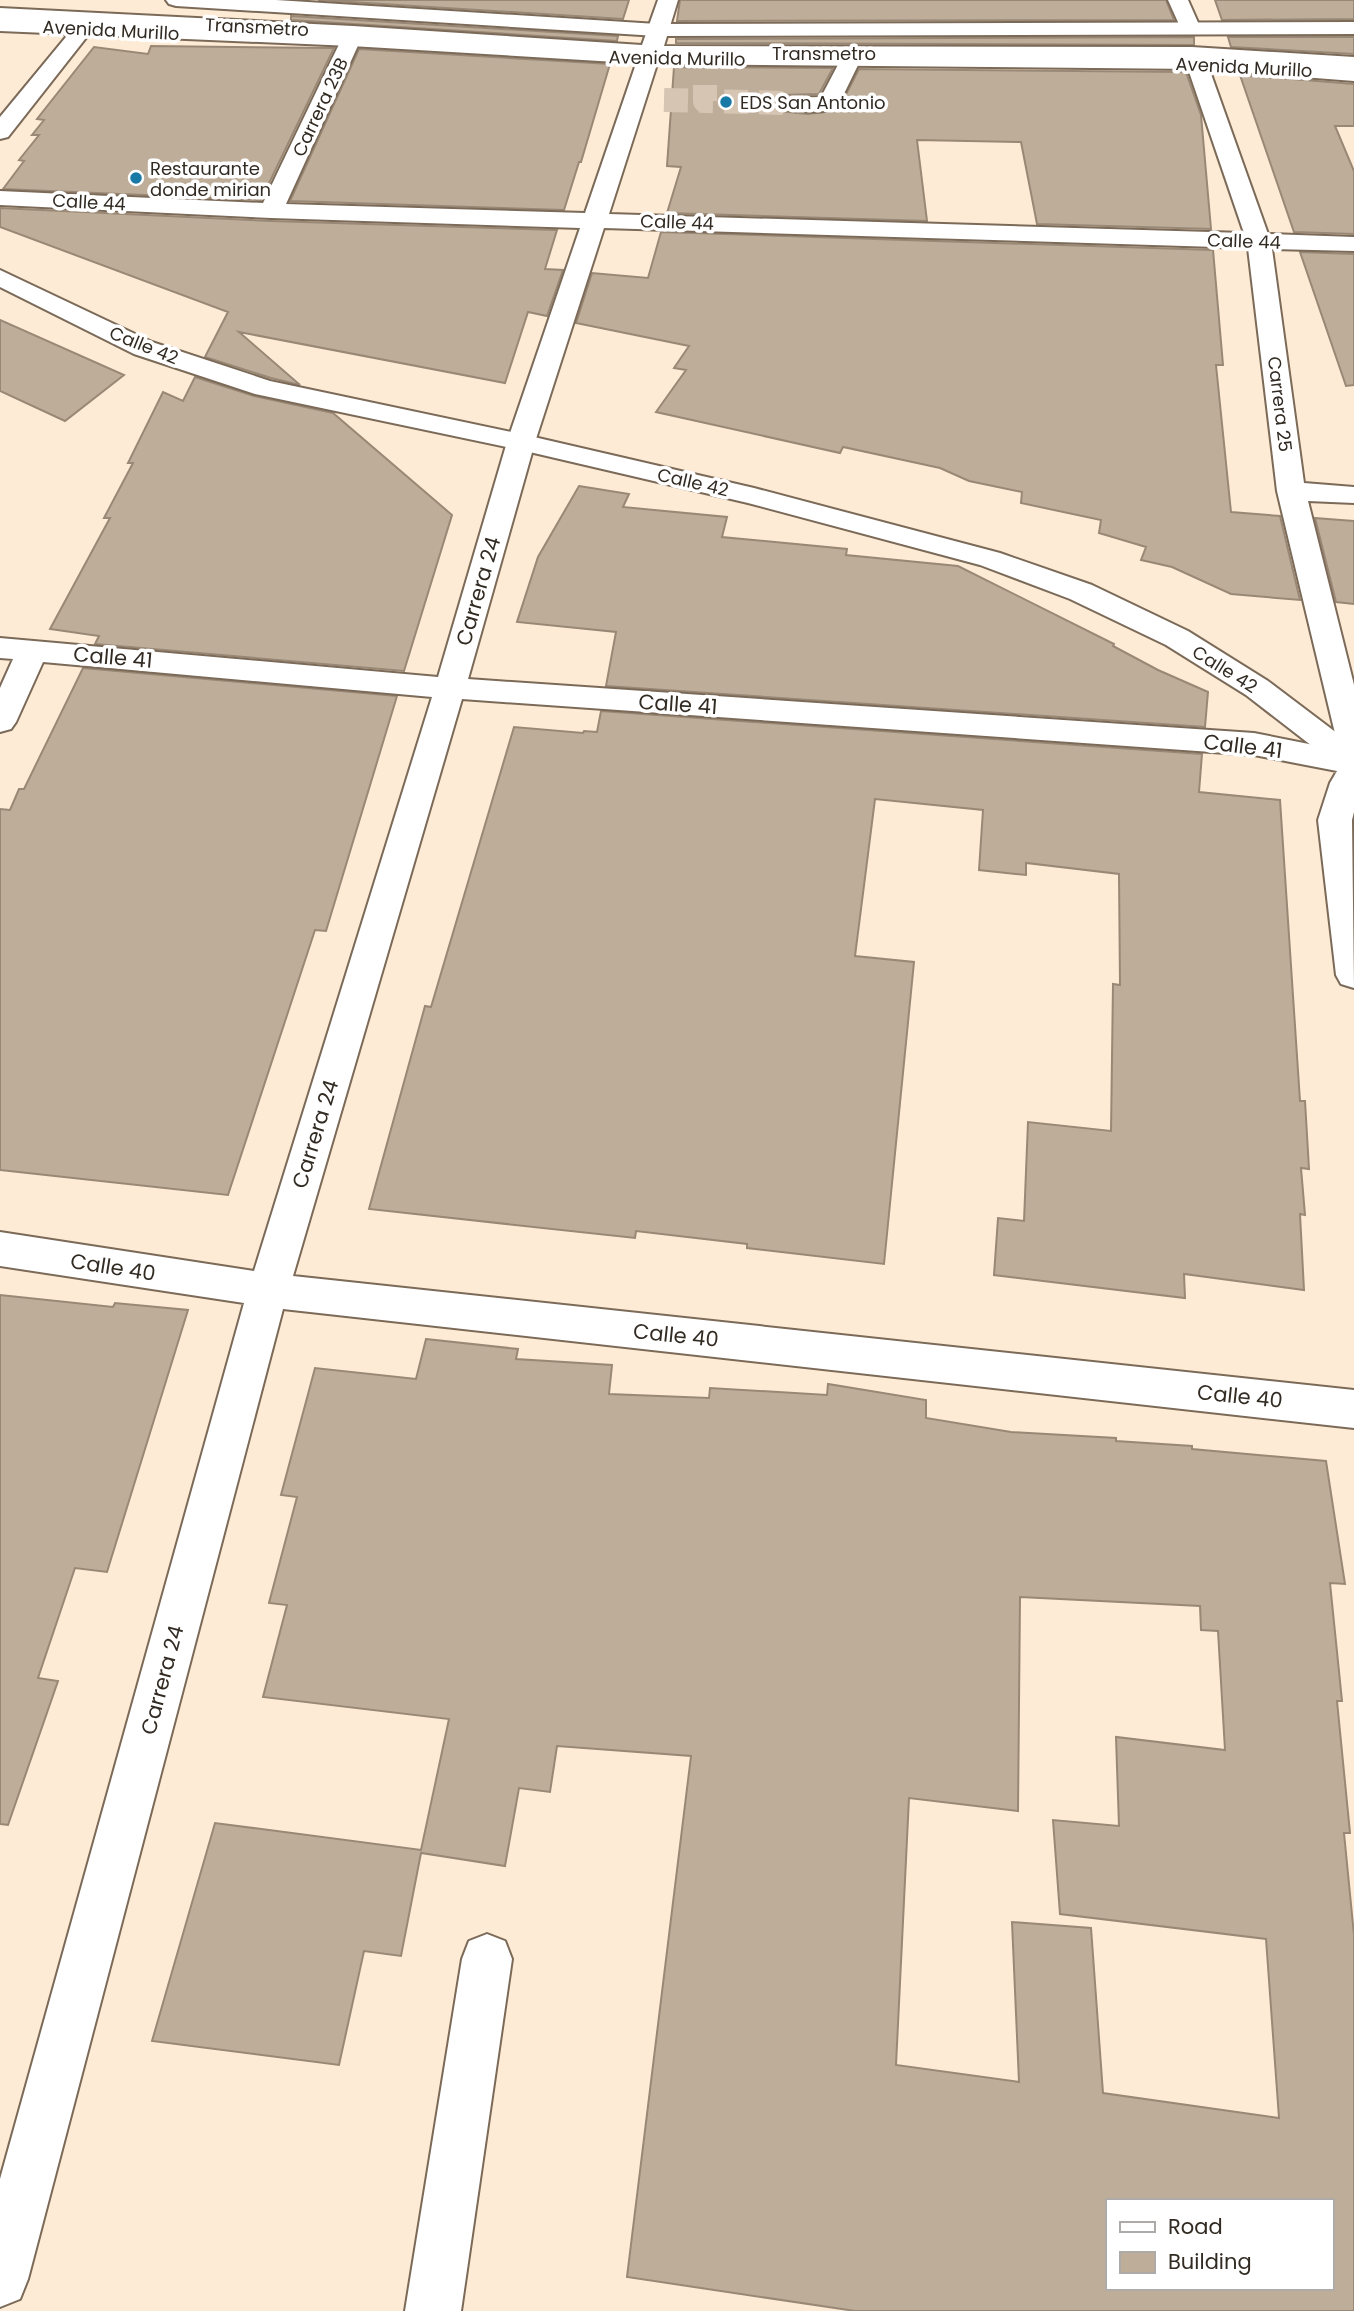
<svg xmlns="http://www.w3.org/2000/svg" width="1354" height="2311" viewBox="0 0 1354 2311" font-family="Poppins,sans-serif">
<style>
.building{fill:#bead99;stroke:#998875;stroke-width:2;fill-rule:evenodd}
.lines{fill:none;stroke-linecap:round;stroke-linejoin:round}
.minor-tunnel{stroke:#d5c5b2;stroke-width:24;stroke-dasharray:24 11;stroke-linecap:butt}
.minor-casing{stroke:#7b6a58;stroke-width:4}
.major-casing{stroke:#7b6a58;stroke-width:4}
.minor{fill:#fff;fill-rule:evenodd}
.major{fill:#fff;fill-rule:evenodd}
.poi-dot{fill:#1979a6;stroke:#fff;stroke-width:2.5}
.labels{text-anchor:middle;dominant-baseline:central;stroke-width:7;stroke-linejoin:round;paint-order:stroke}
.far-street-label{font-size:18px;fill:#322b23;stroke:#fff}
.far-poi-label{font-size:18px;fill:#322b23;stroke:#fff;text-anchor:start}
.street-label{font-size:21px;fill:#322b23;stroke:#fff}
</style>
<rect width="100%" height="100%" fill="#feebd6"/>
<path class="building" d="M318 0H629L623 19Z
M680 0H1166L1174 20 677 21Z
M1215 0H1354V19L1222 20Z
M291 16 618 36 617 41 291 20Z
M1194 37V45L676 43V39Z
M1228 37H1354V54L1231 47Z
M151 46 334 48 261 200 3 189 24 161 19 160 39 135H32L44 120 37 119 94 47 148 54Z
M359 49 610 64 581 162H579L564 210 290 201Z
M674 67 833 68 819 94 780 95 775 102 779 111 808 114 838 110 859 69 1186 72 1201 115 1211 229 1037 224 1021 142 917 140 927 221 667 213 681 167 667 166Z
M1240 75 1354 84V126H1335L1354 171V234L1294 232Z
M0 208 271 221 557 230 545 269 563 270 547 316 528 312 505 383 239 332 300 385 271 378 205 357 228 312 0 227Z
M661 232 1213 250 1223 365H1216L1231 512 1280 516 1300 600 1231 594 1172 567 1141 560 1146 547 1099 533 1101 520 1021 503 1022 492 969 481 940 468 843 447 840 453 656 412 686 370 674 368 689 346 576 323 592 273 648 278Z
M1300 252 1354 254V385L1346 386Z
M0 320 124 375 65 421 0 391Z
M195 377 254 396 333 413 452 515 404 671 95 644 99 636 50 629 110 518H104L133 463H128L163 392 183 401Z
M579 486 629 494 623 507 727 517 722 537 847 549 846 555 958 566 1114 644 1113 646 1158 670 1208 692 1205 727 606 686 616 632 517 622 538 557Z
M1315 518 1354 521V604L1336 602Z
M83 668 397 696 326 931 315 930 228 1195 0 1170V809L10 810 19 789H24Z
M601 711 1202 754 1199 792 1280 800 1300 1101H1305L1309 1169 1301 1168 1305 1215 1300 1214 1304 1290 1184 1274 1185 1298 994 1275 998 1218 1024 1221 1028 1122 1111 1131 1113 984 1120 985 1119 874 1026 863V875L979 870 983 810 875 799 855 956 914 962 884 1264 747 1248V1244L636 1231 635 1238 369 1209 425 1006 431 1007 514 727 583 733 584 731 597 732Z
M0 1295 113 1307 115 1303 188 1310 107 1572 75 1568 38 1678 58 1681 8 1825 0 1824Z
M426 1339 518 1349 516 1359 612 1365 609 1394 709 1398 710 1388 827 1395 828 1384 926 1400V1418L1011 1432 1116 1438V1441L1192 1446V1449L1326 1461 1345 1584 1330 1583 1342 1701H1337L1350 1833H1344L1354 1935V2311H855L627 2277 691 1756 557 1746 550 1792 519 1788 505 1866 421 1853 401 1956 364 1951 339 2065 152 2041 215 1823 421 1850 449 1719 263 1697 287 1605 269 1603 297 1497 281 1495 315 1368 416 1379ZM1020 1597 1200 1606 1201 1630 1218 1631 1225 1750 1116 1737 1119 1826 1053 1820 1060 1914 1266 1939 1279 2118 1103 2093 1091 1928 1012 1922 1019 2082 896 2065 909 1798 1018 1811ZM1107 2201H1331V2288H1107Z"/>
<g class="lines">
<path class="minor-tunnel" d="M705 85V101L788 103
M664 100 705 101"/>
<defs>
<path id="minor" d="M658 0H678L664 46 1192 47 1354 57V69L1206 60 1268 234 1354 237V251L1272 249 1304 483 1354 487V503L1308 501 1354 685V812L1352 820 1354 988 1341 984 1336 975 1318 820 1330 783 1337 771 1254 755 462 699 293 1276 1354 1390V1428L283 1309 28 2279 20 2299 0 2307V2179L244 1303 0 1266V1232L254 1271 432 697 43 662 16 722 11 729 0 732V688L13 659 0 658V638L438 677 507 442 580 228 271 218 0 205V191L263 203 342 38 86 25 93 30 89 34 8 137 0 139V117L75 26 79 24 0 20V8L353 26 642 45ZM361 39 638 58 585 213 286 204ZM659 58 841 59 821 97 780 98 777 103 780 108C797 112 819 113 836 109L839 104 861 59H1189L1186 63 1244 233 609 214ZM604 228 1248 248 1277 491 1339 750 1254 733 468 679 535 442Z
M1168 0H1188L1200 27 1196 31H1182Z
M487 1934 505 1941 512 1959 461 2311H405L462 1959 469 1941Z"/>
<path id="major" d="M166 0H276L657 24 1354 22V34L657 36 176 6 169 4Z
M0 19 351 34 649 52 1197 57 1354 67V81L1197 69 649 64 351 46 0 31Z
M0 270 152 342 270 381 521 434 754 488 1000 553 1092 585 1188 631 1268 681 1354 746V773L1343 770 1246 695 1166 645 1070 599 980 565 748 503 521 450 255 394 134 354 0 287Z"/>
</defs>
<use href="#minor" class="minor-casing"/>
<use href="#major" class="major-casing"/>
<use href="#minor" class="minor"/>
<use href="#major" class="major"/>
</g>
<g class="poi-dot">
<circle cx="726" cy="102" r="7"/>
<circle cx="136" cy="178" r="7"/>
</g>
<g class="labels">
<g class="far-street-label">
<text transform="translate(257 27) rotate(3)">Transmetro</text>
<text transform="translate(111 30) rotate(3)">Avenida Murillo</text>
<text x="824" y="53">Transmetro</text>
<text transform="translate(677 58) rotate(1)">Avenida Murillo</text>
<text transform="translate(1244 67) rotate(3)">Avenida Murillo</text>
<text transform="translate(320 107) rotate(-65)">Carrera 23B</text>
<text transform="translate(89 202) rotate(3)">Calle 44</text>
<text transform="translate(677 222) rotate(2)">Calle 44</text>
<text transform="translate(1244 241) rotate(2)">Calle 44</text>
<text transform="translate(144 345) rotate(22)">Calle 42</text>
<text transform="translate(1280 404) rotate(83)">Carrera 25</text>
<text transform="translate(693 482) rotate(13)">Calle 42</text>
<text transform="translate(1225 669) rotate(32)">Calle 42</text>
</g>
<g class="far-poi-label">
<text x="740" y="102">EDS San Antonio</text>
<text x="150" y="168">Restaurante<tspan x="150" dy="21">donde mirian</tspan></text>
</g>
<g class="street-label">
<text transform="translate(478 591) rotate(-74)">Carrera 24</text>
<text transform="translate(113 657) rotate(5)">Calle 41</text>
<text transform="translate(678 704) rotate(4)">Calle 41</text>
<text transform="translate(1243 746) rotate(7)">Calle 41</text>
<text transform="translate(315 1134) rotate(-73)">Carrera 24</text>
<text transform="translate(113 1267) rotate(9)">Calle 40</text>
<text transform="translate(676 1335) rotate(6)">Calle 40</text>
<text transform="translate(1240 1396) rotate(6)">Calle 40</text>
<text transform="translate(162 1680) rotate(-75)">Carrera 24</text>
</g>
</g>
<rect x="1106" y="2199" width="228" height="91" fill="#ffffff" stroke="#adaaa7" stroke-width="2"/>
<rect x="1120" y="2222" width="35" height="10" fill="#ffffff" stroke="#adaaa7" stroke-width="2"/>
<text x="1168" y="2234" font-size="21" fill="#322b23">Road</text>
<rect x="1120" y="2252" width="35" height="21" fill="#bead99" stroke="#adaaa7" stroke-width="2"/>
<text x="1168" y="2269" font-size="21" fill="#322b23">Building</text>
</svg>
